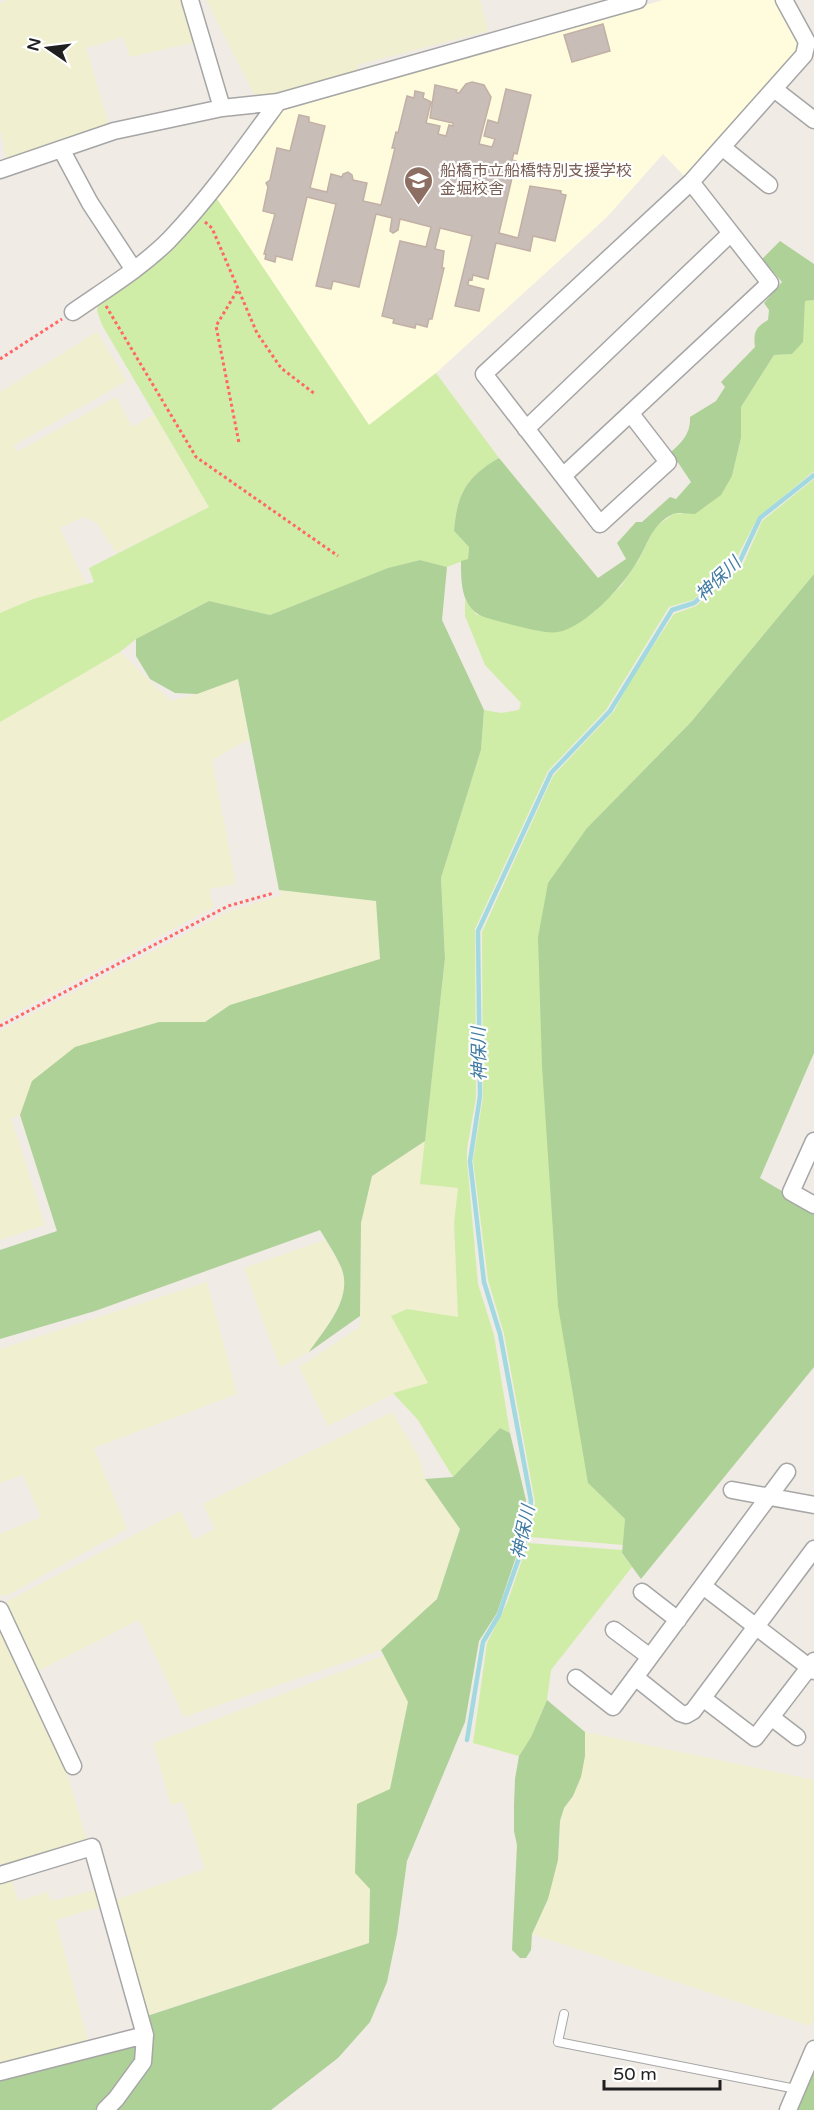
<svg xmlns="http://www.w3.org/2000/svg" width="814" height="2110" viewBox="0 0 814 2110" font-family="'Varela Round','Noto Sans JP',sans-serif">
<style>
.education{fill:#fffcde}
.farmland{fill:#f0efcf}
.grass{fill:#d0eda8}
.forest{fill:#aed197}
.lines{fill:none;stroke-linecap:round;stroke-linejoin:round}
.stream{stroke:#a2d8e0;stroke-width:4.5}
.building{fill:#c8bdb7;stroke:#c2b0a6;stroke-width:1.5}
.lane-casing{stroke:#a6a6a6;stroke-width:10}
.street-casing{stroke:#a6a6a6;stroke-width:19}
.path{stroke:#ff6766;stroke-width:3;stroke-dasharray:3 3;stroke-linecap:butt}
.lane{stroke:#fff;stroke-width:8}
.street{stroke:#fff;stroke-width:16}
.labels{text-anchor:middle;dominant-baseline:central;stroke-width:4.5;stroke-linejoin:round;paint-order:stroke}
.education-label{font-size:16px;fill:#785e54;stroke:#fff;text-anchor:start}
.water-label{font-size:18px;font-style:italic;fill:#417ba3;stroke:#fff}
</style>
<rect width="100%" height="100%" fill="#f0ebe4"/>
<path class="education" d="M663 0H776L800 44 801 50 686 178 663 154 607 217 436 373 369 425 215 196 282 111Z"/>
<path class="farmland" d="M8 0H184L196 42 130 57 123 37 86 48 110 128 7 160 0 128V3Z
M206 0H480L488 31 357 65 360 73 257 100Z
M97 332 127 381 14 445 17 452 116 397 132 427 154 414 209 507 116 553 97 523 83 517 60 528 86 585 33 599 0 613V392Z
M120 652 171 701 197 694 238 678 249 739 212 760 236 884 209 889 214 907 0 1021V722Z
M279 890 376 901 380 960 230 1005 205 1022H159L33 1081 20 1115 11 1118 45 1225 0 1240V1031L230 911 282 895Z
M425 1141 420 1184 458 1187 454 1223 458 1318 407 1309 391 1316 428 1383 393 1394 328 1426 299 1367 360 1327 361 1223 372 1176Z
M325 1240 342 1268 345 1290 335 1313 309 1352 280 1367 244 1268Z
M207 1282 237 1394 94 1448 127 1529 6 1596 0 1594V1534L41 1517 23 1475 0 1483V1349Z
M392 1412 420 1459 425 1479 460 1529 437 1599 381 1650 184 1717 139 1620 36 1672 6 1602 180 1511 194 1540 215 1529 203 1504Z
M0 1624 64 1764 87 1840 0 1868Z
M385 1655 408 1702 370 1889 369 1943 145 2016 113 1901 205 1869 183 1802 171 1805 153 1743Z
M585 1732 814 1780V2020L810 2026 532 1934 548 1899 560 1845V1821L564 1808 573 1796 585 1756Z
M11 1876 18 1901 48 1892 51 1901 97 1890 100 1907 56 1920 89 2045 0 2067V1880Z"/>
<path class="grass" d="M215 196 369 425 436 373 499 458C466 477 457 494 454 531L469 547 468 559 447 567 420 560 389 568 270 615 209 601 136 639 120 652 0 722V613L33 599 94 582 89 568 209 507 102 325 97 311 99 303Z
M814 300V471L758 517 736 559 693 600 669 607 606 710 548 771 475 929 476 1097 467 1149V1161L478 1284 494 1335 510 1433 500 1428 453 1477 418 1420 393 1393 428 1383 391 1316 407 1309 458 1317 454 1223 458 1188 420 1184 445 958 441 878 481 750 484 710 501 713 519 710 521 703 485 665 465 616V600L477 615 594 612 621 586 638 561 655 527 675 513 682 514 732 476 741 438V407L774 355 792 354 804 322 805 301Z
M814 479V574L691 722 587 828 588 1483 625 1519 623 1545 530 1537 535 1502 504 1334 488 1280 473 1160 483 1097 482 932 553 776 614 711 632 678 674 614 696 606 743 565 762 521Z
M528 1543 622 1550V1554L632 1567 551 1670 547 1700 531 1737 519 1756 473 1743 487 1643 507 1603Z"/>
<path class="forest" d="M780 241 814 264V300L805 301 803 342 792 354 774 355 741 407V438L732 476 721 495 695 514C689 514 678 512 673 514 652 524 649 542 638 560 625 584 586 627 558 632 545 635 502 622 487 618 461 610 461 584 461 561L468 559 469 547 454 531C457 494 466 477 499 458L598 578 626 559 617 543 636 522H642L670 497 676 499 691 482 671 452C682 442 691 433 690 417L716 401 725 387 721 382 755 347C753 332 756 327 768 320L769 310 764 303 782 282 762 259Z
M420 560 447 567 442 620 484 710 481 750 441 878 445 958 425 1141 372 1176 361 1223 360 1316 309 1352C325 1328 354 1298 341 1267 337 1257 326 1240 320 1230L95 1311 0 1339V1250L57 1231 20 1115 32 1081 75 1047 159 1022H205L230 1005 380 959 376 901 279 890 238 679 197 694 175 693 150 679 136 656V639L209 601 270 615 388 568Z
M814 574V1053L760 1178 814 1210V1367L641 1579 622 1553 625 1519 588 1483 558 1306 542 1066 538 937 548 883 587 828 691 722Z
M500 1428 510 1433 526 1500 520 1545 497 1613 479 1641 465 1722 407 1861 397 1934 387 1982 370 2022 338 2058 271 2110H0V2075L152 2037 144 2017 369 1943 370 1889 355 1873 357 1804 390 1789 408 1702 381 1650 437 1599 460 1529 425 1479 453 1477Z
M547 1700 585 1732V1756L581 1777 573 1796 564 1808 560 1821 558 1860 548 1899 532 1934 531 1950 526 1958H520L512 1950 517 1845 514 1831V1805L515 1779 519 1756 531 1737Z
M814 2062V2110H794Z"/>
<g class="lines">
<path class="stream" d="M467 1740 483 1642 499 1615 504 1600 525 1541 531 1501 500 1334 484 1282 470 1161 480 1096 478 931 551 773 610 711 672 610 694 603 739 563 760 518 814 475"/>
</g>
<path class="building" d="M603 24 610 51 572 62 564 35Z
M472 82 484 85 491 97 479 144 492 147 495 139 484 136 488 120 498 123 506 89 531 95 517 154 514 153 512 160 516 161 499 233 518 238 530 186 561 191V194L566 195 555 241 533 236 530 251 496 243 488 279 473 275 472 280 469 279 468 285 484 289 479 311 455 306 472 236 440 228 435 249 444 251 442 268H444L432 319H429L427 327 416 324 415 328 393 323 394 319 382 316 400 241 426 247 431 227 400 219 398 230 393 233 390 231 392 218 376 214 359 287 333 281 331 289 316 286 336 204 307 197 292 260 276 256 275 262 265 259 266 254H264L275 214 263 211 268 187 266 183 270 180 277 148 290 151 299 115 309 117V122L325 126 310 188 327 192 331 174 342 177 343 174 348 172 352 175 353 180 367 183 363 201 381 205 395 148H392L396 132 398 133 407 96 414 98 415 91 424 93 423 98 431 102 426 123 440 126 438 134 446 136 449 125 453 126V123L430 118 435 85 457 90 456 92 459 93 466 84Z"/>
<g class="lines">
<defs>
<path id="lane" d="M564 2014 558 2042 796 2089"/>
<path id="street" d="M190 0 222 108
M774 89 814 120
M722 147 769 185
M61 149 90 203 134 270
M0 170 114 131 222 108 278 102 638 0
M73 312C106 289 141 268 169 240 209 198 243 150 278 102
M631 414 668 462 600 524 484 374 691 182 804 55 807 42 784 0
M526 429 731 233
M563 476 770 283 691 182
M814 1141 791 1192 814 1205
M732 1490 814 1505
M703 1586 814 1671
M642 1592 678 1620
M0 1610 73 1766
M614 1630 650 1657
M635 1677 680 1713 686 1715 693 1711 814 1549
M576 1678 613 1707 787 1472
M704 1699 755 1738 814 1661
M771 1717 797 1737
M0 1875 92 1847 145 2035 143 2062 116 2099 105 2110
M0 2072 145 2035
M788 2110 814 2049"/>
</defs>
<use href="#lane" class="lane-casing"/>
<use href="#street" class="street-casing"/>
<path class="path" d="M205 222 212 228 257 333 281 368 315 394
M237 291 216 326 239 443
M106 306 196 457 338 556
M0 359 62 319
M0 1026 228 906 274 893"/>
<use href="#lane" class="lane"/>
<use href="#street" class="street"/>
</g>
<defs>
<symbol id="school-pin" viewBox="-11 -11 22 30"><path d="M0 17L-7.5 6A9.5 9.5 0 1 1 7.5 6Z" fill="#8d6e63" stroke="#fff"/><path d="M0-5L7-2L0 1L-7-2ZM-4 1L0 2.5L4 1V4Q0 6-4 4Z" fill="#fff"/></symbol>
</defs>
<g fill-rule="evenodd">
<use href="#school-pin" x="402" y="164" width="33" height="45"/>
</g>
<g class="labels">
<g class="education-label">
<text x="440" y="171">船橋市立船橋特別支援学校<tspan x="440" dy="18">金堀校舎</tspan></text>
</g>
<g class="water-label">
<text transform="translate(718 579) rotate(-44)">神保川</text>
<text transform="translate(479 1054) rotate(-91)">神保川</text>
<text transform="translate(523 1532) rotate(-78)">神保川</text>
</g>
</g>
<g transform="translate(48 48) rotate(284)" stroke="#ffffff" stroke-width="4.5" paint-order="stroke">
<path d="M0-4.5L10 22L0 15L-10 22Z" fill="#1f1f1f"/>
<text y="-9" font-size="16" font-weight="bold" text-anchor="middle" fill="#1f1f1f">N</text>
</g>
<path d="M604 2080v9h116v-9" fill="none" stroke="#1f1f1f" stroke-width="3"/>
<text x="613" y="2080" font-size="18" fill="#1f1f1f" stroke="#ffffff" stroke-width="4.5" paint-order="stroke">50 m</text>
</svg>
